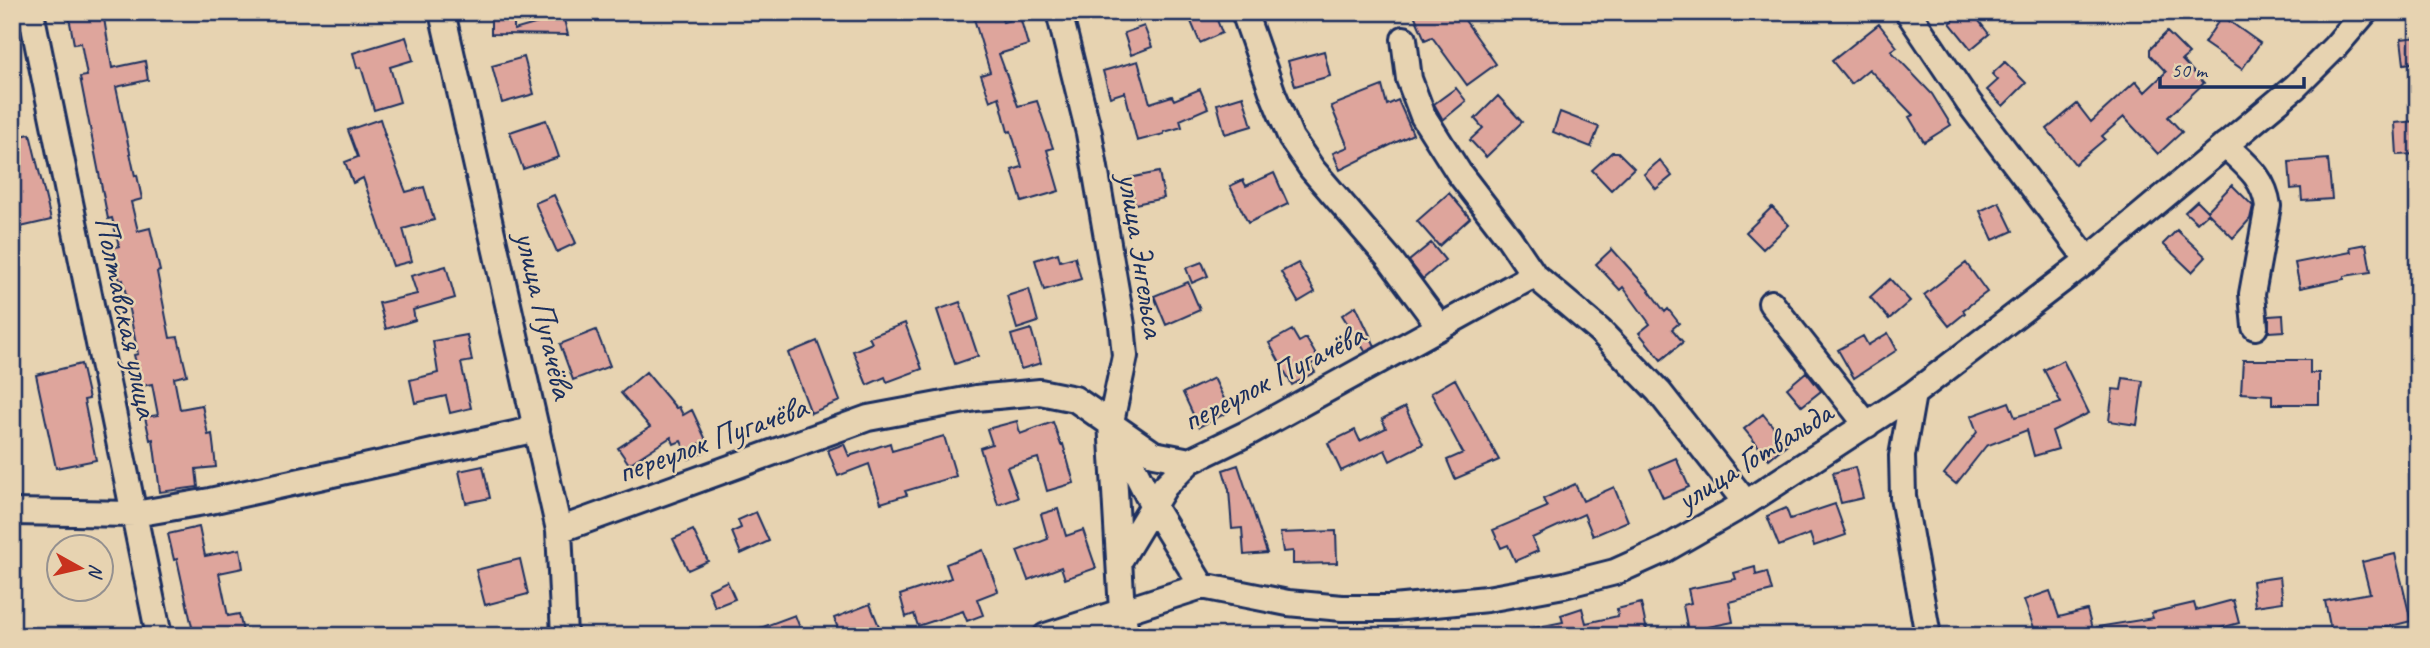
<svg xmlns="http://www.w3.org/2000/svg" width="2430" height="648" viewBox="0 0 2430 648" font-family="Caveat,sans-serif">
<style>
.building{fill:#dea59c;stroke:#1b2f5e;stroke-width:2}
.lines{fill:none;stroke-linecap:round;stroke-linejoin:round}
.minor-casing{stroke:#1b2f5e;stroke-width:30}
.minor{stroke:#e7d3b1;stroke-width:24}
.labels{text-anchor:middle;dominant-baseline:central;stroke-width:5;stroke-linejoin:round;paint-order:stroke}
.street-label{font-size:33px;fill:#1b2f5e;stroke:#e7d3b1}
</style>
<rect width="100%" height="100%" fill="#e7d3b1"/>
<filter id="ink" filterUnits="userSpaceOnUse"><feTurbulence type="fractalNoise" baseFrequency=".0143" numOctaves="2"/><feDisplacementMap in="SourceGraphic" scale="14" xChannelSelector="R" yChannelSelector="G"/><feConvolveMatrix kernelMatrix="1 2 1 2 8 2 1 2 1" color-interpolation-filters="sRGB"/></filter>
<g filter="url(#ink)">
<path class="building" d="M68 12H103L112 68 145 61 148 80 116 87 135 176 137 175 142 199 131 202 138 231 150 228 160 271 157 272 170 338 178 337 187 375 174 378 180 409 202 405 208 435 212 434 216 467 196 469 198 487 160 492 153 439 150 440 145 417 158 415 152 384 142 386 134 355 138 354 123 280 120 281 112 248 119 246 112 218 108 219 80 77 87 76 81 43 74 44Z
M491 12H514V30L563 16 568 35 491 34Z
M972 12H999L1003 22 1020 17 1028 45 999 54 1018 106 1037 101 1053 148 1047 150 1059 191 1022 202 1012 170 1022 167 1011 131 1008 132 999 97 990 101 981 75 990 72Z
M1187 12H1214L1222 33 1200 43Z
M1413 12H1459L1496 64 1467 85 1432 37 1425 40Z
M1964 12H1972L1989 34 1971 49 1950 23Z
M2222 16 2260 43 2242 69 2204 43Z
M1879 24 1897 47 1891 51 1932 94 1951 125 1924 142 1909 117 1913 115 1869 69 1851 84 1832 61Z
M1144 26 1152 47 1131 55 1124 33Z
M2167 32 2189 54 2182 60 2204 83 2168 117 2182 132 2158 154 2124 117 2102 136 2105 139 2075 164 2047 129 2077 104 2091 122 2136 81 2145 92 2166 72 2150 55V49Z
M406 37 413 60 390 67 400 102 374 110 361 67 357 68 353 53Z
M2418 37V62L2404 64 2401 39Z
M1324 51 1330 76 1295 86 1288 61Z
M524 57 534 94 502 103 492 66Z
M1138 61 1150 103 1172 96 1174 100 1200 89 1208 108 1180 120 1182 127 1164 132V134L1137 141 1125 92 1110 97 1103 71Z
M2005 62 2026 83 2003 106 1987 90 1998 80 1992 74Z
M1382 86 1387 105 1398 100 1413 134 1340 170 1333 153 1348 147 1331 106Z
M1456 88 1466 101 1443 120 1434 104Z
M1243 96 1252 126 1225 134 1217 104Z
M1498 96 1522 122 1486 157 1470 140 1483 128 1475 119Z
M1560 112 1599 127 1591 147 1553 132Z
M380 119 385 135H384L406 192 424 187 434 220 403 229 412 261 393 266 363 178 353 183 345 162 358 157 348 130Z
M546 120 559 157 523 169 510 132Z
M2417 121 2418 154 2397 155 2395 123Z
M30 134 51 220 12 229V138Z
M1612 152H1618L1634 168 1611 190 1592 170Z
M2328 159 2332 199 2302 201 2301 188 2291 189 2289 162Z
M1660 160 1672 176 1656 189 1644 174Z
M1159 172 1164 198 1135 204 1129 178Z
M1274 173 1288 204 1248 223 1230 186 1243 180 1246 186Z
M2232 185 2253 206 2250 219 2233 238 2208 213 2197 223 2185 212 2197 201 2207 211Z
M1449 193 1470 218 1439 246 1417 221Z
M554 195 576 243 557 252 535 203Z
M1999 202 2013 231 1993 240 1980 211Z
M1772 207 1789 225 1763 249 1746 232Z
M2177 230 2206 257 2192 272 2163 244Z
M1431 243 1445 260 1423 279 1409 261Z
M2366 244 2371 272 2344 276V279L2300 288 2295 263 2351 252 2350 247Z
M1612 249 1647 288 1665 312 1668 309 1679 323 1672 329 1683 342 1661 360 1639 333 1650 324 1623 287 1620 290 1596 264Z
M1058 253 1060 261 1075 257 1081 279 1044 290 1035 260Z
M1202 262 1208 276 1192 283 1186 268Z
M1298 263 1315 292 1298 302 1281 272Z
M1966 263 1987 292 1963 310 1965 313 1949 326 1924 295Z
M446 266 455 298 413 310 415 320 386 329 379 303 417 294 411 276Z
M1890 279 1910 301 1889 319 1870 297Z
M1188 282 1200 310 1166 325 1154 296Z
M1029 289 1038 322 1017 329 1007 296Z
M960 302 978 356 955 364 937 310Z
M1356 306 1375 346 1365 351 1342 315Z
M2283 315 2284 331 2269 332V316Z
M905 323 922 369 887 382 885 377 867 385 853 351 872 343 869 337Z
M1031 329 1041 363 1021 369 1011 335Z
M596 330 610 366 573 380 560 344Z
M1292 330 1299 342 1306 338 1319 360 1310 365 1315 372 1292 385 1269 343Z
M1888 333 1897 350 1854 378 1838 350 1863 336 1868 345Z
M467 335 472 361 461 363 471 408 450 413 446 396 415 403 410 380 438 373 433 341Z
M817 341 840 401 811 413 788 353Z
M2063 360 2089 413 2052 431 2058 449 2034 456 2027 430 1986 446 1956 484 1944 474 1977 432 1971 416 2009 402 2015 417 2061 403 2044 370Z
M2243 360H2310V373H2319V404H2272V395L2241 393Z
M81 364 89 399 84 400 96 460 56 468 36 375Z
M646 372 676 408 679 407 683 415 692 410 706 440 700 443 704 452 689 459 681 441 674 444 671 437 629 464 618 448 650 427 621 393Z
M1806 372 1821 391 1802 406 1787 388Z
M1214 378 1230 411 1199 427 1183 393Z
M2123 378 2143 381 2137 425 2109 421 2113 389 2121 390Z
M1455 379 1499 460 1455 479 1447 460 1463 453 1431 393Z
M1405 407 1423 444 1390 461 1385 450 1341 471 1328 443 1355 430 1360 441 1386 428 1382 419Z
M1763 414 1787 444 1769 459 1744 429Z
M1017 421 1020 434 1053 422 1061 445 1063 444 1074 483 1047 491 1038 458 1007 467 1018 498 998 505 980 448 992 444 987 429Z
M944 436 956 476 905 491 907 495 881 503 869 464 838 476 828 450 844 444 849 456 890 443 892 451Z
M1676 458 1689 487 1663 498 1650 469Z
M1238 465 1267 553 1244 555 1242 528 1232 529 1229 490 1223 470Z
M483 466 490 498 466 503 459 471Z
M1855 467 1863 498 1841 503 1833 473Z
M1575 484 1583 501 1614 487 1628 521 1593 536 1584 514 1532 538 1538 551 1515 561 1508 545 1501 548 1493 530 1547 507 1543 499Z
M1835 504 1846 535 1814 546 1810 534 1779 546 1767 516 1786 508 1790 519Z
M1058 509 1066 536 1083 530 1096 568 1065 579 1061 567 1028 580 1017 551 1048 539 1041 514Z
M756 512 769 541 741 554 732 532 741 528 738 520Z
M199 527 205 556 240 549 243 568 219 573 228 616 239 614 244 636H194L177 559 174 560 168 534Z
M693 530 708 561 688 570 673 539Z
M1336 531 1337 563 1293 564V551L1283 552 1280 533Z
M983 550 998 591 977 599 983 615 967 621 963 611 918 626 914 614 906 617 900 595 951 578 946 564Z
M2395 554 2411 621 2352 636H2332L2325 601 2370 593 2362 562Z
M520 559 528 594 485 605 476 570Z
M1755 567 1756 575 1767 572 1772 591 1729 602 1733 622 1688 631 1683 605 1691 603 1688 589 1736 579 1734 573Z
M2280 577 2283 602 2255 606 2252 581Z
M727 581 735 599 715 607 708 590Z
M2050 591 2059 617 2087 610 2094 636H2037L2024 600Z
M2233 600 2239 623 2202 633V636H2098L2097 627 2153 618 2151 613 2194 603 2196 610Z
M1641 603 1648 636H1533V628L1563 622 1561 615 1582 608 1586 623 1618 616 1617 609Z
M870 604 881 631 870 636H841L834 618Z
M795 615 803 636H744V634Z"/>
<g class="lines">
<defs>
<path id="minor" d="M31 12 159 636
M442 12 559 530 564 636
M1059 12 1089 133 1122 325 1125 356 1111 422 1122 611 1127 636
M1244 12 1273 94 1291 138 1312 169 1391 261 1440 327
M1908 12 1969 103 2088 260
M1404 39 1409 79 1423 116 1459 173 1509 238 1534 275 1600 331 1659 392 1746 503
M2225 145C2245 164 2264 177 2268 206L2252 294 2255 327
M1771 303 1867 425
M1913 394 1902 456 1903 497 1928 636
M1115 431 1154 508 1202 586
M12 512 135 514 210 501 537 429
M559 530 868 418 976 398 1040 392 1075 399 1154 454 1190 461 1248 433 1534 275
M1120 560 1165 486 1190 461
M1046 636 1202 586 1288 603 1342 608H1393L1487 599 1564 585 1615 572 1664 550 1746 503 1913 394 2088 260 2295 87 2335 47 2365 12"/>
</defs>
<use href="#minor" class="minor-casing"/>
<use href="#minor" class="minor"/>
</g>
</g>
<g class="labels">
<g class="street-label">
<text transform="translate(1142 255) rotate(81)">улица Энгельса</text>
<text transform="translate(545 315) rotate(77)">улица Пугачёва</text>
<text transform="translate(127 317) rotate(78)">Полтавская улица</text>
<text transform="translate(1273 377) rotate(-27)">переулок Пугачёва</text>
<text transform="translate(712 439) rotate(-20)">переулок Пугачёва</text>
<text transform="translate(1754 456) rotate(-32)">улица Готвальда</text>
</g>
</g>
<rect width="2430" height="648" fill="none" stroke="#e7d3b1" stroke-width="42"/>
<rect x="21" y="21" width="2388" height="606" fill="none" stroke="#1b2f5e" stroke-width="2.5" filter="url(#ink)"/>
<g transform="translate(80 568) rotate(98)"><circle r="33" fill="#e7d3b1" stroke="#959190" stroke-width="2"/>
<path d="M0-5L12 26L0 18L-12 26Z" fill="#c8321e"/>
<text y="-10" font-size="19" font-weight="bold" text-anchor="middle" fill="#1b2f5e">N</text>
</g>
<path d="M2160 77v10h144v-10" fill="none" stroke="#1b2f5e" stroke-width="3.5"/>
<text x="2171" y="77" font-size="21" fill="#1b2f5e" stroke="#e7d3b1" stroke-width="5" paint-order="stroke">50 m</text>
</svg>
